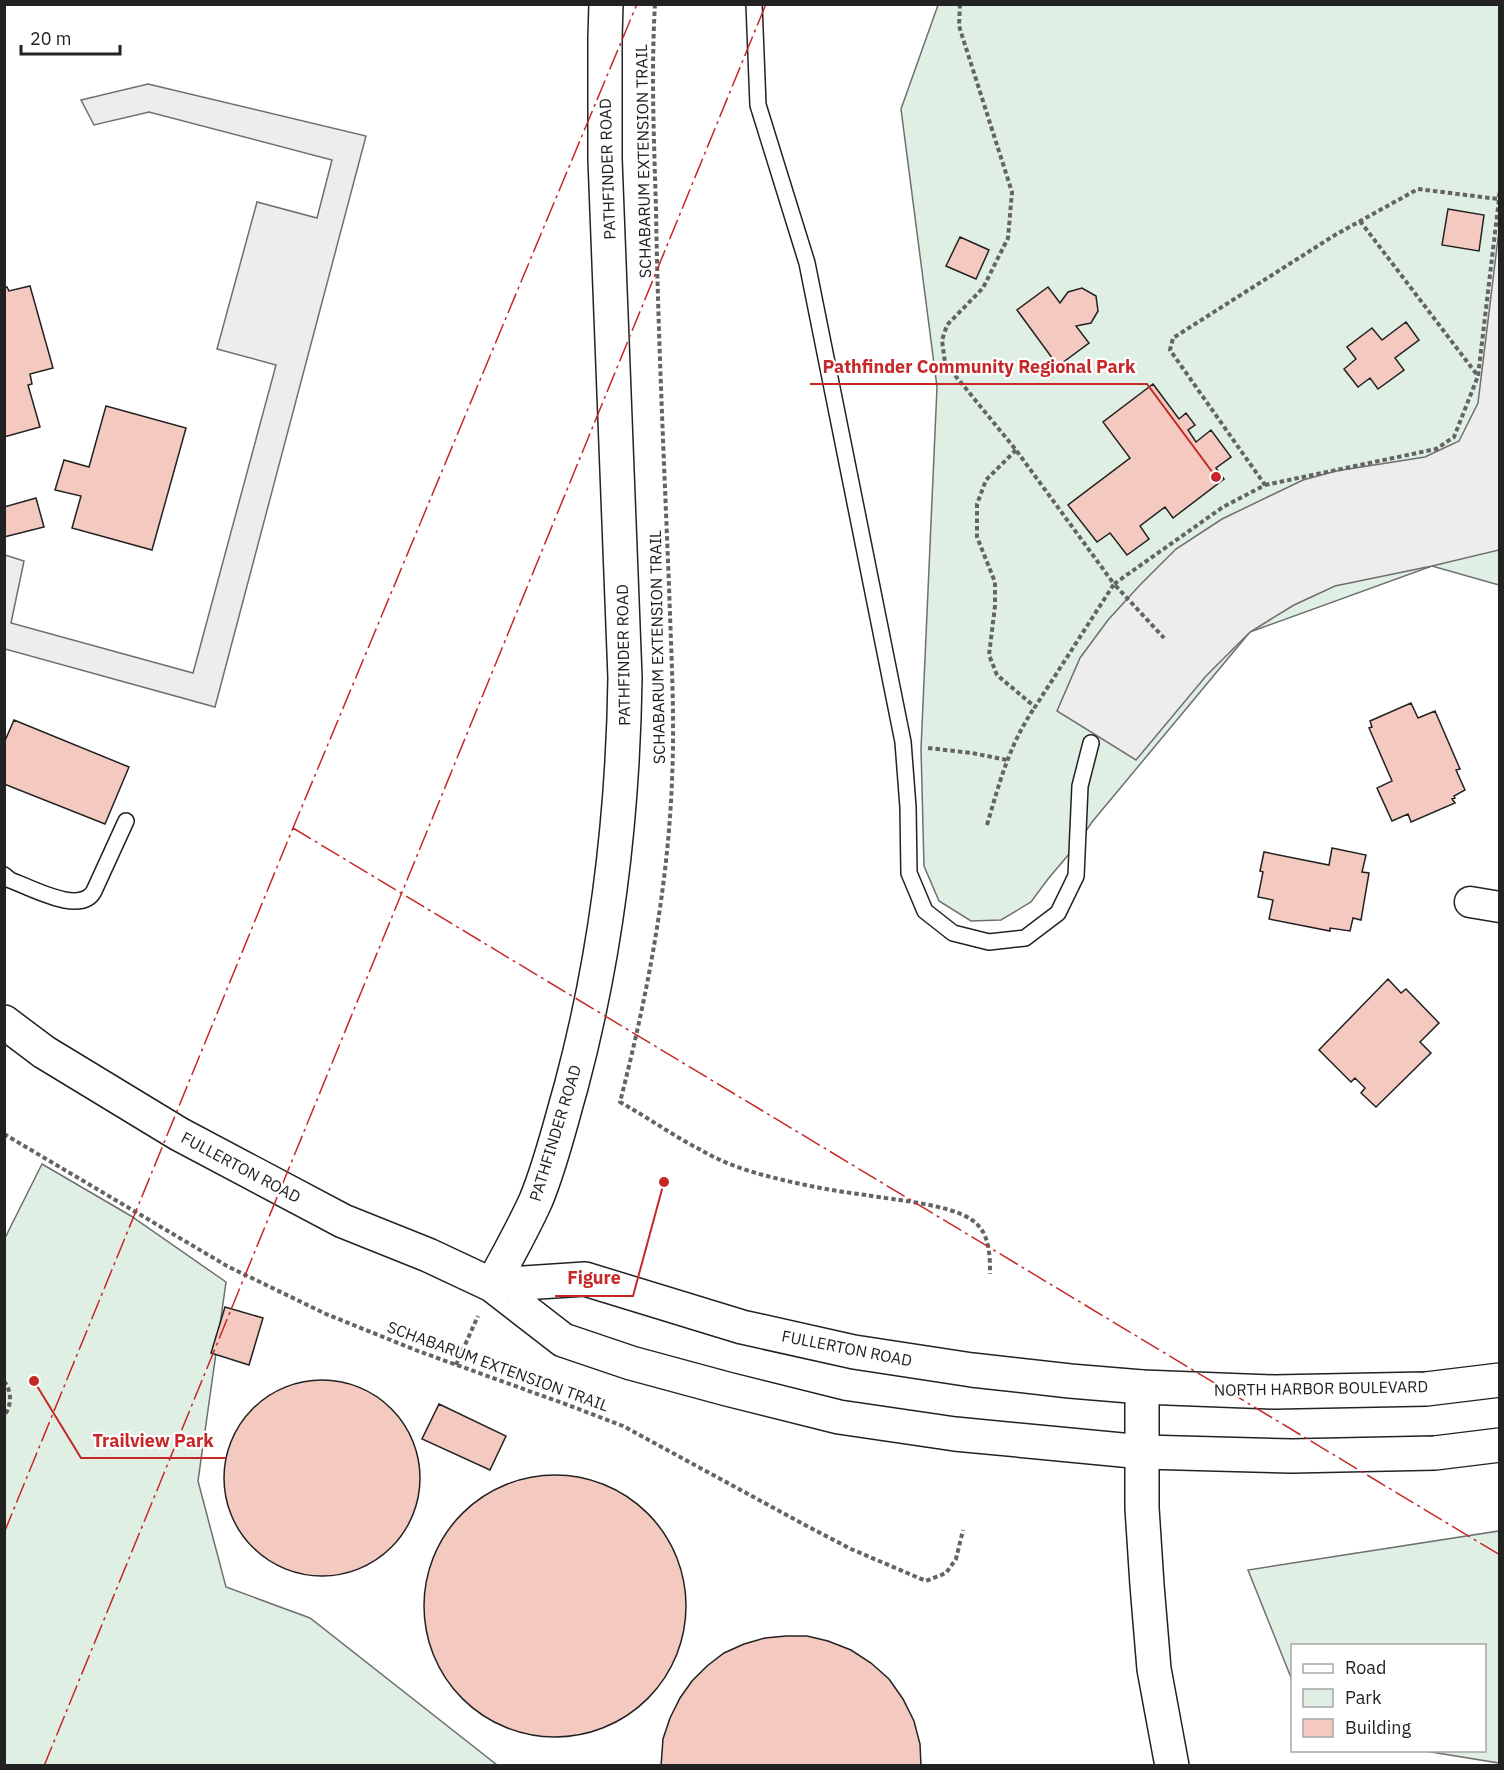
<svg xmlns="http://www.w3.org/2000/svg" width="1504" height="1770" viewBox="0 0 1504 1770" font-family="'IBM Plex Sans',sans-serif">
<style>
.green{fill:#e0efe3;stroke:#6f6f6f;stroke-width:1.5}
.parking{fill:#ededed;stroke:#6f6f6f;stroke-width:1.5}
.building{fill:#f3c9c0;stroke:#222;stroke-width:1.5}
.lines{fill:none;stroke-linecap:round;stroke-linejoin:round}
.service-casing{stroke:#222;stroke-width:18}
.minor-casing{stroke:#222;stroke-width:33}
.tertiary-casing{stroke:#222;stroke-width:36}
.primary-casing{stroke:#222;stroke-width:36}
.path{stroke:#646464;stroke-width:4;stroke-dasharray:4.5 3;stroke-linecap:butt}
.service{stroke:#fff;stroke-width:15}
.minor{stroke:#fff;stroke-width:30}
.tertiary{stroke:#fff;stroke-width:33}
.primary{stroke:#fff;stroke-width:33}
.power{stroke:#c62828;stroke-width:1.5;stroke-dasharray:21 4.5 3 4.5;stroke-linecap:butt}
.labels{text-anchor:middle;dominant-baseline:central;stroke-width:4.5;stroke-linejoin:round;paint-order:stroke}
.street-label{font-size:16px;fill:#222;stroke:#fff}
.leader{fill:none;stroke:#c62828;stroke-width:2}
.callout-dot{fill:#c62828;stroke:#fff;stroke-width:2}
.callout-label{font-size:18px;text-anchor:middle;font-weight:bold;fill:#c62828;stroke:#fff;stroke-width:4.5;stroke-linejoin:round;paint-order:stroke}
</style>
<rect width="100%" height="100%" fill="#fff"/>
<path class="green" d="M938 5H1499V585L1432 566 1250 632 1092 822 1075 847 1048 879 1031 902 1001 920 971 921 939 901 924 866 921 749 937 387 901 109Z
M42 1164 131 1216 226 1282 198 1481 226 1587 310 1618 497 1765H5L4 1240Z
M1499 1531V1763L1425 1751 1484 1750V1646H1292V1680L1248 1570Z"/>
<path class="parking" d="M148 84 366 136 215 707 5 649V555L24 561 11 623 193 673 276 365 217 349 257 202 317 218 332 160 149 112 94 125 81 100Z
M1499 230V550L1432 566 1335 586 1294 605 1250 632 1206 676 1136 760 1057 711 1080 658 1108 620 1139 586 1176 549 1222 519 1303 480 1336 471 1425 457 1459 441 1478 403Z"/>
<path class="building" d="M1448 209 1484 215 1479 251 1442 245Z
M960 237 989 250 976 279 946 266Z
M30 286 53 368 30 374 32 384 28 385 40 427 4 437V288L7 287 9 291Z
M1048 287 1060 303 1068 292 1082 288 1096 296 1098 311 1091 323 1076 326 1089 343 1058 366 1017 310Z
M1406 322 1419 340 1395 358 1404 370 1378 389 1370 378 1358 387 1344 369 1356 359 1347 347 1372 328 1382 340Z
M1153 384 1179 419 1186 413 1195 425 1188 430 1196 442 1211 430 1231 457 1216 468 1224 479 1173 518 1165 507 1140 526 1149 539 1127 555 1110 533 1097 542 1068 505 1130 458 1103 422Z
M106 406 186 428 152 550 72 528 81 496 55 490 64 460 89 467Z
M36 498 44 527 4 537V507Z
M1411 703 1418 718 1435 711 1460 769 1456 770 1465 790 1454 796 1455 798 1452 799 1455 803 1411 822 1408 814 1392 821 1377 788 1392 781 1369 728 1372 727 1370 721Z
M14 720 129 767 105 824 4 784V743Z
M1332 848 1366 855 1362 872 1369 873 1361 920 1353 918 1350 931 1330 928V931L1269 919 1273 900 1258 897 1263 872 1260 871 1264 852 1329 865Z
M1388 979 1401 993 1406 989 1439 1023 1420 1042 1431 1053 1376 1107 1361 1093 1365 1088 1355 1078 1351 1082 1319 1050Z
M225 1307 263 1318 249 1365 211 1353Z
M224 1478a98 98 0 1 1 196 0a98 98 0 1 1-196 0Z
M439 1404 506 1436 490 1470 422 1439Z
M424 1606a131 131 0 1 1 262 0a131 131 0 1 1-262 0Z
M786 1636H807L828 1641 851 1650 871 1663 889 1679 903 1699 914 1721 920 1744 921 1766H661L663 1739 670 1718 680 1698 692 1681 707 1666 724 1653 744 1644 765 1638Z"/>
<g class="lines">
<defs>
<path id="service" d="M754 4 758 105 807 263 903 742 908 807 909 873 925 911 953 933 989 942 1025 938 1058 913 1076 876 1080 786 1091 743
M4 875 10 880C30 887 81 916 94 891L126 821"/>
<path id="minor" d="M1470 902 1500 907"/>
<path id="tertiary" d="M1142 1387V1508L1147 1585 1154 1669 1172 1766"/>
<path id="primary" d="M4 1022 44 1052 179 1134 343 1221 428 1255 492 1285 563 1340 631 1363 727 1389 839 1417 955 1434 1143 1452 1292 1456 1435 1453 1500 1445
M492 1285C507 1257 523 1229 536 1200 551 1164 560 1125 571 1087 607 953 623 817 625 678L605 159V38L606 4
M492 1285 585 1279 742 1327 854 1352 972 1370 1070 1381 1142 1387 1274 1392 1426 1389 1500 1380"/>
</defs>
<use href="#service" class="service-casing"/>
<use href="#minor" class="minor-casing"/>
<use href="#tertiary" class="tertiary-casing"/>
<use href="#primary" class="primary-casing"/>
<path class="path" d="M655 4C651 73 654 141 656 209 658 335 664 460 669 586 671 650 675 715 672 780 668 888 647 997 620 1102 647 1117 672 1135 699 1149 721 1162 746 1171 771 1177 802 1185 834 1191 866 1195 894 1200 949 1204 972 1220 990 1232 990 1256 990 1274
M960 4 959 26 1012 192 1008 238 983 288 947 325 942 340 945 363 1016 450 1114 584 1223 507 1265 485 1170 350 1173 338 1335 235 1418 189 1498 199 1500 192
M1360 221 1478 376 1499 199
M1016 450 986 480 977 504V537L995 582V606L989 655 997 675 1035 707 1114 584 1164 638
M1265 485 1436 449 1454 437 1478 376
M928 748 972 753 1007 760
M987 825C1000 781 1009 745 1035 707
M4 1134 227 1266 326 1314 418 1351 568 1405 623 1426 805 1525 851 1549 926 1581 946 1573 956 1559 963 1530
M456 1365 478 1316
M4 1381C12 1392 12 1405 4 1416"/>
<use href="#service" class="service"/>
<use href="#minor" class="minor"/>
<use href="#tertiary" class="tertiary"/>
<use href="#primary" class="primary"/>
<path class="power" d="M293 828 1500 1555
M4 1533 293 828 637 4
M44 1766 766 4"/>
</g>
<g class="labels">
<g class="street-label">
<text transform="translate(643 161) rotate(-91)">SCHABARUM EXTENSION TRAIL</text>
<text transform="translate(607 169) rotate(-92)">PATHFINDER ROAD</text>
<text transform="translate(657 647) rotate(-91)">SCHABARUM EXTENSION TRAIL</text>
<text transform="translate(623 655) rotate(-91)">PATHFINDER ROAD</text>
<text transform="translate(555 1133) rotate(-73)">PATHFINDER ROAD</text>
<text transform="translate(241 1167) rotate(28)">FULLERTON ROAD</text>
<text transform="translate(847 1348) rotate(11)">FULLERTON ROAD</text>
<text transform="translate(498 1366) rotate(20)">SCHABARUM EXTENSION TRAIL</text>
<text transform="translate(1321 1388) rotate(-1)">NORTH HARBOR BOULEVARD</text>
</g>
</g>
<path class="leader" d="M1216 477L1147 384H810M664 1182L633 1296H555M34 1381L81 1458H226"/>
<g class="callout-dot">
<circle cx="1216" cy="477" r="6"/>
<circle cx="664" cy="1182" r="6"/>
<circle cx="34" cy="1381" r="6"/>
</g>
<g class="callout-label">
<text x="979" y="373">Pathfinder Community Regional Park</text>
<text x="594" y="1284">Figure</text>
<text x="153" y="1447">Trailview Park</text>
</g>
<rect width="1504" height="1770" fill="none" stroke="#222222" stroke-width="12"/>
<rect x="1291" y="1644" width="195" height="108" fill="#ffffff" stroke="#a7a7a7" stroke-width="1.5"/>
<rect x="1303" y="1664" width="30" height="9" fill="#ffffff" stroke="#a7a7a7" stroke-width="1.5"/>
<text x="1345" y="1674" font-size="18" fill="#222222">Road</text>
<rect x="1303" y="1689" width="30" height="18" fill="#e0efe3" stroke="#a7a7a7" stroke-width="1.5"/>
<text x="1345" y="1704" font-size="18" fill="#222222">Park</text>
<rect x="1303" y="1719" width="30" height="18" fill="#f3c9c0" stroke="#a7a7a7" stroke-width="1.5"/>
<text x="1345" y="1734" font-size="18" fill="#222222">Building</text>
<path d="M21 45v9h99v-9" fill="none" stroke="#222222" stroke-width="3"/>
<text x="30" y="45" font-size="18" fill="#222222" stroke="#ffffff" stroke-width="4.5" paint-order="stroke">20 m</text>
</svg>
